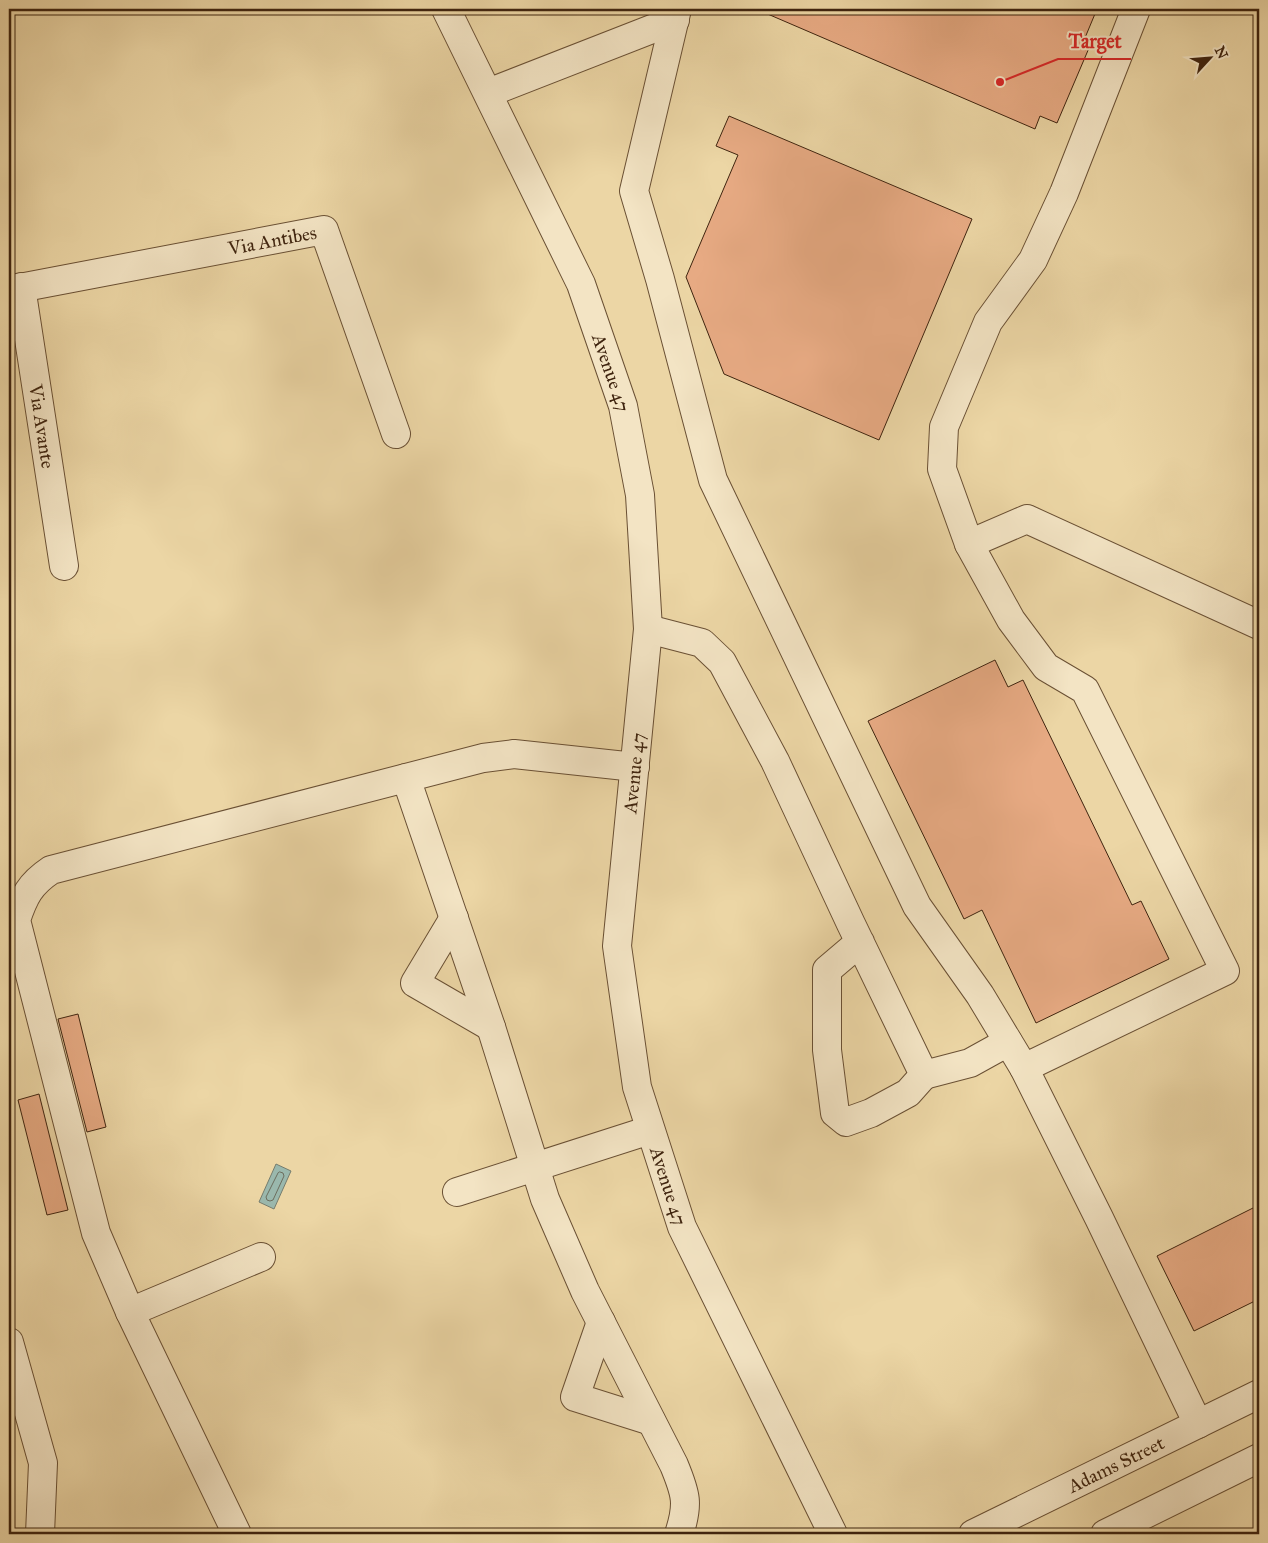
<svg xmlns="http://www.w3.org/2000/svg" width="1268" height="1543" viewBox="0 0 1268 1543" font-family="'IM FELL Great Primer',serif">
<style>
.water{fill:#9ab8ad;stroke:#767d6e}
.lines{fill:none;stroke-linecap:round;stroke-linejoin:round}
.shore{stroke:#6c6e5e;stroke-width:1}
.building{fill:#e7aa83;stroke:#3f240f}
.minor-casing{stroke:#6a5034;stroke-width:30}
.minor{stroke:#f3e4c4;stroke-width:28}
.labels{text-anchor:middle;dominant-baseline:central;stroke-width:4;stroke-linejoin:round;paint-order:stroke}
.street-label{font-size:19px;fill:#3f240f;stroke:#f3e4c4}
.leader{fill:none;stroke:#d62828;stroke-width:2}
.callout-dot{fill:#d62828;stroke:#f3e4c4;stroke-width:2}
.callout-label{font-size:20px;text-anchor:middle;font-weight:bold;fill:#d62828;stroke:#f3e4c4;stroke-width:4;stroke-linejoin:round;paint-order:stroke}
</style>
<rect width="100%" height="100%" fill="#ecd6a5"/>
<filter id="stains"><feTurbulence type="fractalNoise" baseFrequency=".004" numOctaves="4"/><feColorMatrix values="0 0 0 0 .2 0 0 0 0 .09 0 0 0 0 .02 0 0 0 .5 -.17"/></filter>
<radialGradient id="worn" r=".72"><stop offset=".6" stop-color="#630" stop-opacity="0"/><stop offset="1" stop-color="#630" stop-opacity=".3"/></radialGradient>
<path class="water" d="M276 1164 291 1171 274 1209 259 1202Z"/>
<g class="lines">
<path class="shore" d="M280 1172 283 1173 284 1176 273 1200 270 1201 267 1200 266 1197 278 1173Z"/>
</g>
<path class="building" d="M756 9H1097L1082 45 1089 48 1057 123 1040 116 1035 129Z
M729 116 972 219 879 440 724 374 686 277 738 155 716 146Z
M995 660 1008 687 1023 680 1132 905 1141 901 1169 959 1036 1023 982 910 964 919 868 721Z
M78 1014 106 1127 87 1132 58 1019Z
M39 1094 68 1210 47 1215 18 1100Z
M1259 1205V1299L1194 1331 1157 1256Z"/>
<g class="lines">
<defs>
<g id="minor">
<path id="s1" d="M446 9 581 284 623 406 640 495 648 629 617 946 637 1087 682 1227 833 1534"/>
<path d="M677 9 634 191 660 279 713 480 917 906 980 995 1024 1068 1225 971 1085 690 1046 667 1011 620 969 544 1027 519 1259 625"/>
<path d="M488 93 675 20"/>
<path id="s2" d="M21 287 64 566"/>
<path id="s3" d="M9 290 324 230 396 434"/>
<path d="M969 544 942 469 944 427 988 322 1033 260 1064 193 1136 9"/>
<path d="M648 629 702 643 722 662 775 761 851 924 924 1075 908 1093 871 1113 846 1122 835 1113 827 1050V970L860 942"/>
<path d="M406 778 491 1027 545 1199 585 1291 674 1465C686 1494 689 1504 679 1534"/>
<path d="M454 918 415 983 491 1027"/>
<path d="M1024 1068 1099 1218 1198 1424"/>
<path d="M924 1075 970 1063 1008 1042"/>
<path d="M457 1192 650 1130"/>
<path d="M130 1312 261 1257"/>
<path d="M601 1322 575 1397 651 1421"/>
<path d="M9 1342 43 1463 40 1534"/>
<path d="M237 1534 130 1312 96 1233 16 920C24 896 30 884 51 870L483 758 514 754 635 767"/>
<path id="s4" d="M973 1534 1259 1394"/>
<path d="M1105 1534 1259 1458"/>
</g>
</defs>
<use href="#minor" class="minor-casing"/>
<use href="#minor" class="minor"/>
</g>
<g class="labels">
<g class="street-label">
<text stroke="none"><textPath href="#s3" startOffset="268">Via Antibes</textPath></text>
<text stroke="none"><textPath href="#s1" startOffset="400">Avenue 47</textPath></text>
<text stroke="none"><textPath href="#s2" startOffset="141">Via Avante</textPath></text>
<text transform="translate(634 773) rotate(-84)">Avenue 47</text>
<text stroke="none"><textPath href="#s1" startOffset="1225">Avenue 47</textPath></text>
<text stroke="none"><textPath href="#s4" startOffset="159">Adams Street</textPath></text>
</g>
</g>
<path class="leader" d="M1000 82L1058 59H1131"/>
<circle class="callout-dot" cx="1000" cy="82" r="5"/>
<g class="callout-label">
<text x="1095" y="48">Target</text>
</g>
<rect width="1268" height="1543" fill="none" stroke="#ecd6a5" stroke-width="30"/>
<rect x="10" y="10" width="1248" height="1523" fill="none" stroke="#3f240f" stroke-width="2.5"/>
<rect x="15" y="15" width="1238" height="1513" fill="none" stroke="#3f240f"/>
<g transform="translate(1210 58) rotate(64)" stroke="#f3e4c4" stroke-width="4" paint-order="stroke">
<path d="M0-4L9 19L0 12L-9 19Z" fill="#3f240f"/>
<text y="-8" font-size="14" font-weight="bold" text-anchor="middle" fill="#3f240f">N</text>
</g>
<rect width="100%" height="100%" filter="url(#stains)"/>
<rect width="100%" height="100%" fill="url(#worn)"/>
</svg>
